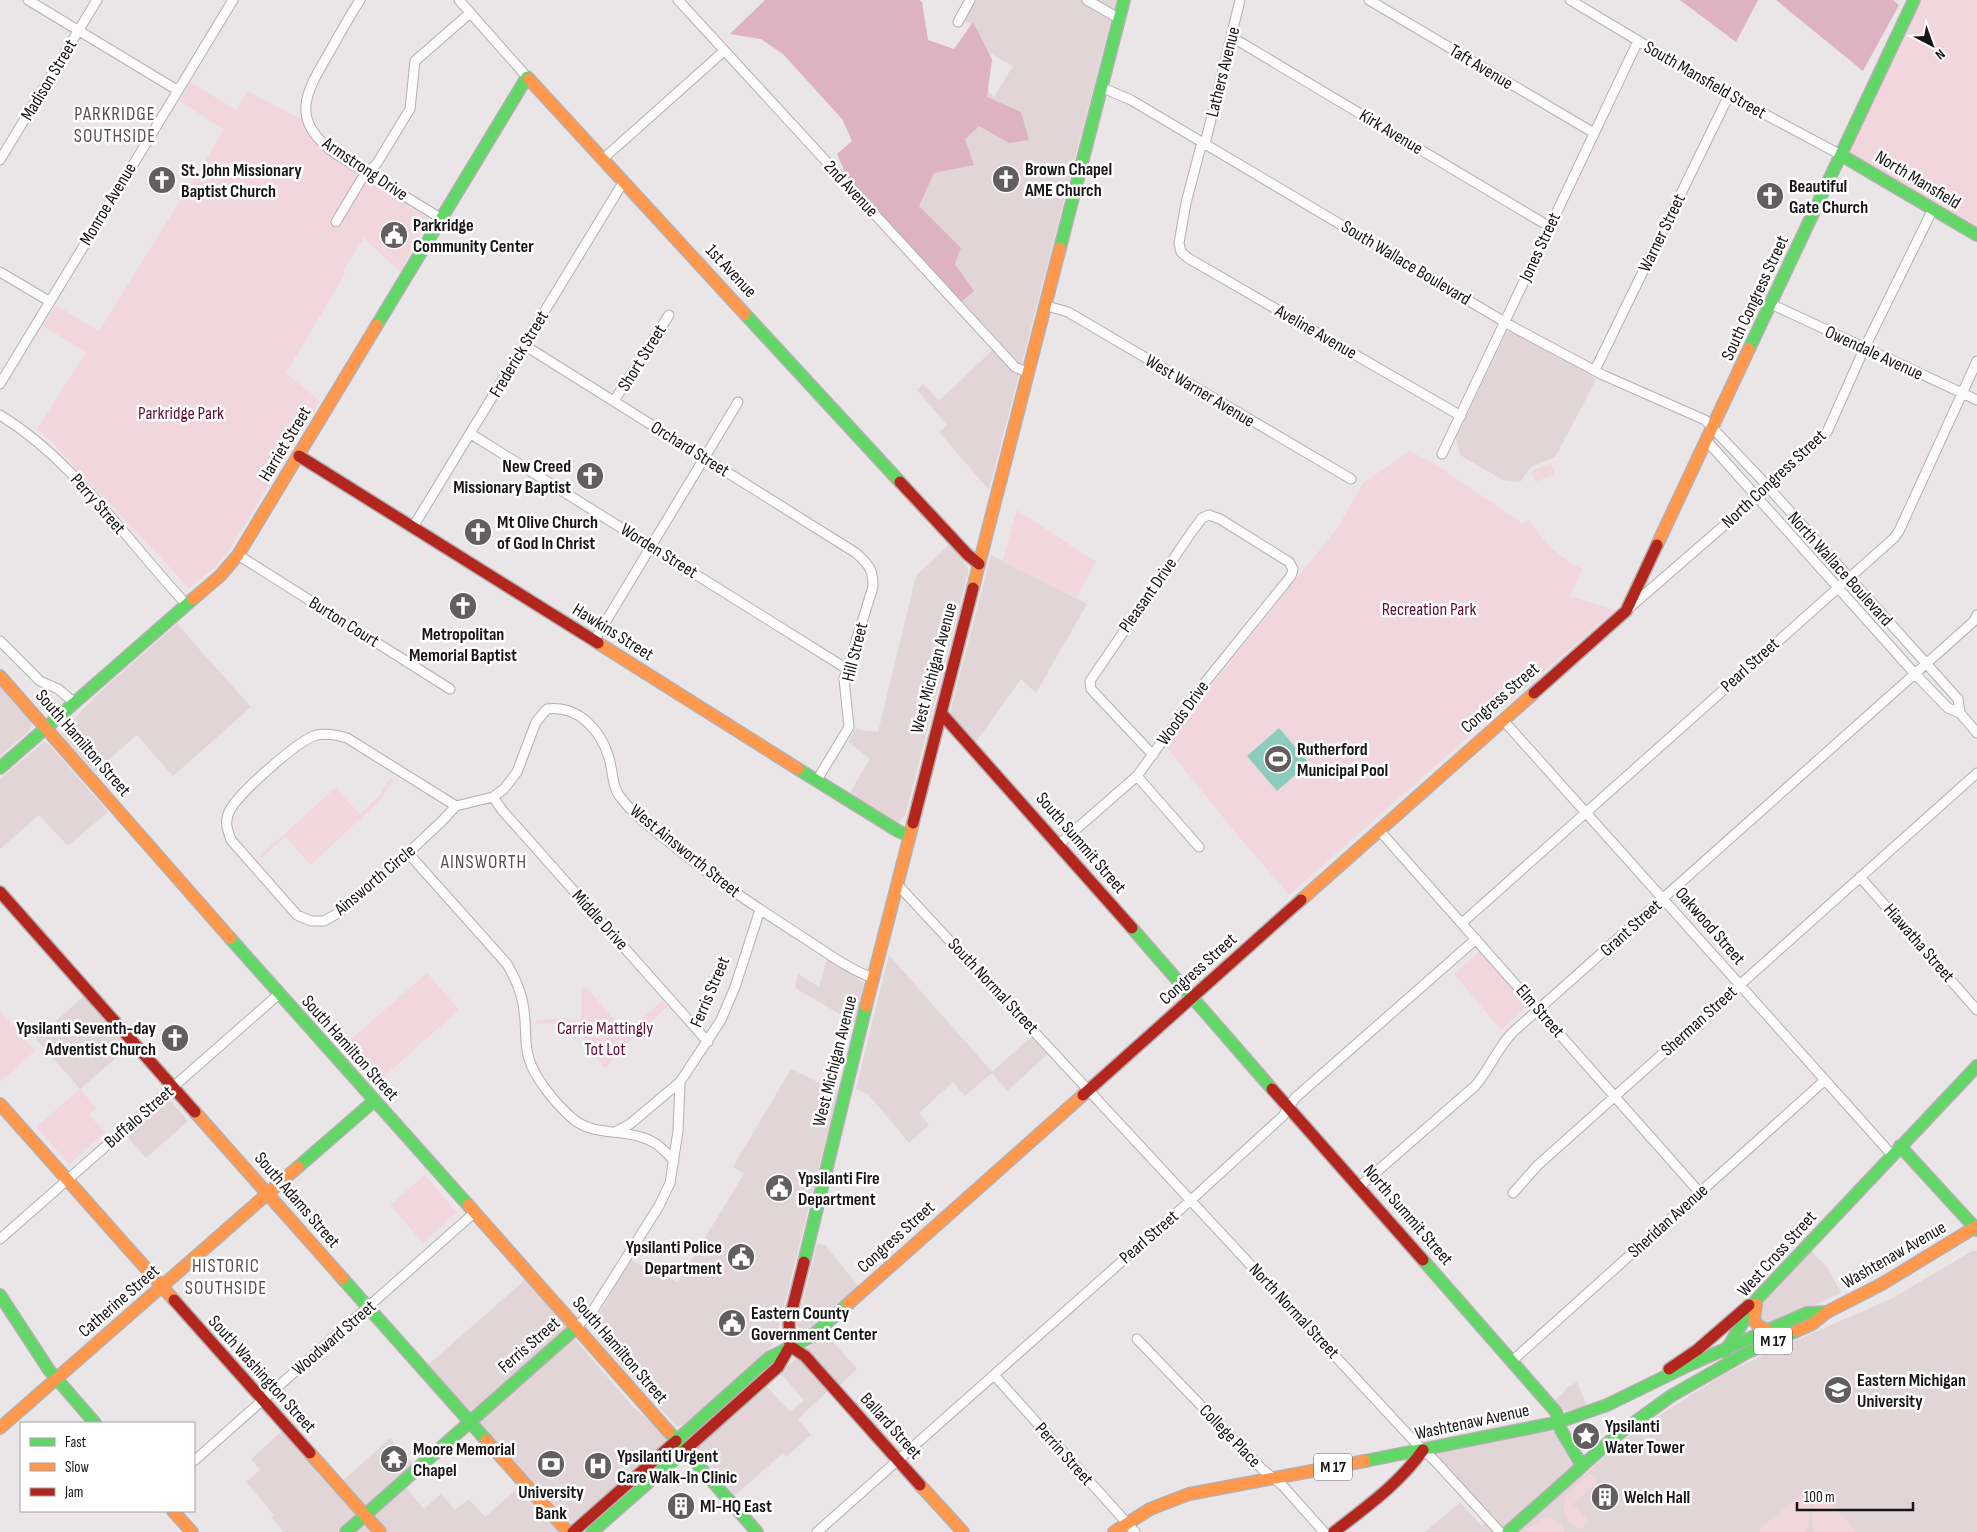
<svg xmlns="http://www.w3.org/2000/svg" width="1977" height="1532" viewBox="0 0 1977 1532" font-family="'Sofia Sans Condensed',sans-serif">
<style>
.built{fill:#e2d5d8}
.green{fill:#f2d6de}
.forest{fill:#deb3c1}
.water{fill:#8cccbd}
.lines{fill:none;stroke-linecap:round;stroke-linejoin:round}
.street-casing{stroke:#b4afb0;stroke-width:11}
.fast-casing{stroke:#b4afb0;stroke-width:14}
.slow-casing{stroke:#b4afb0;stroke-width:14}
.jam-casing{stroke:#b4afb0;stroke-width:14}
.street{stroke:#fcfbfb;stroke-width:9}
.fast{stroke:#63d668;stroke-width:11}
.slow{stroke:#ff974d;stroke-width:11}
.jam{stroke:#b3261e;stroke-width:11}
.labels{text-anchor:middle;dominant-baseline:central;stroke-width:5;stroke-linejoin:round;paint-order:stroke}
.shield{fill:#fff;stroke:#5e5b5c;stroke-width:1}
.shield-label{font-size:16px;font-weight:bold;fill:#191516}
.street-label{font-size:18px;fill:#191516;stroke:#fff}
.poi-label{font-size:18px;font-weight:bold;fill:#191516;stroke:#fff;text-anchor:start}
.park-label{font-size:18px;fill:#660c36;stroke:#fff}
.neighbourhood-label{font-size:19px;letter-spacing:1px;fill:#584e51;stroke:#fff}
</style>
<rect width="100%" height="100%" fill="#eae5e6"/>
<path class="built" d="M975 0H1116L989 490 939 432 947 425 917 390 923 384 939 401 1000 343 848 179 970 72 994 97 1013 66 963 38 971 24 963 20Z
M1510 331 1590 374 1596 380 1555 457 1531 467 1520 482 1503 480 1460 455 1456 438 1506 333Z
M950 544 968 568V573L905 816 899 822 893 821 849 794 870 759 848 742 855 729 878 732 916 576Z
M991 555 1087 604 1036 693 1021 679 976 742 950 713Z
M177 624 251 707 173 776 137 735 95 772 62 734V731L101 691Z
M0 684 32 723 29 731 0 756Z
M44 742 50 745 108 812 68 846 39 815 0 849V779Z
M889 955 992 1072 1033 1035 1049 1053 1007 1091 992 1073 965 1096 953 1082 919 1113 929 1125 909 1143 868 1094 856 1089Z
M827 959 864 983 855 1023 795 988 798 974 819 987Z
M84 996 130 1046 80 1089 36 1039Z
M791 1069 838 1092 775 1341 767 1351 684 1424 677 1427 596 1337 593 1329 594 1323 630 1260 678 1282 744 1174 733 1167Z
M169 1099 188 1121 146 1158 127 1136Z
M817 1244 825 1245 859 1287 810 1331 803 1332 797 1325Z
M1811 1251 1827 1267 1841 1293 1778 1321 1763 1324 1757 1313 1760 1306Z
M1972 1251H1977V1532H1504L1430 1451 1554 1431 1571 1463 1584 1475 1619 1444 1653 1419 1726 1373 1778 1348 1893 1298Z
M526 1279 567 1326 578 1343 633 1407 656 1426 668 1439 572 1523 566 1520 428 1365Z
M825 1333 857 1369 840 1385 837 1382 798 1419 811 1435 786 1457 783 1453 735 1495 700 1454 698 1451V1447L766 1386 790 1412 804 1400 780 1373Z
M1577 1382 1587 1406 1565 1411 1555 1400 1564 1392 1567 1387Z
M282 1431 334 1489 390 1438 413 1464 337 1532H284L271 1518 274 1515 246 1482 260 1470 251 1459Z
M405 1486 424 1509 441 1494 455 1510 469 1499 485 1517 519 1487 559 1532H355Z
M1460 1502 1482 1526 1487 1522 1495 1532H1425Z"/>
<path class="green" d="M1920 0H1977V228L1851 154 1854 138Z
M190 82 236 110 248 91 292 115 303 118 307 131 320 149 429 219 400 272 364 238 343 271 345 274 286 373 320 401 229 550 216 566 189 588 49 439 37 429 86 352 43 326 56 305 99 331 224 130 180 101Z
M1410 451 1433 463 1522 523 1530 520C1543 543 1559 557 1582 569L1570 596 1615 610 1501 708 1289 895 1230 826 1167 748 1205 693 1338 527 1363 483Z
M1551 463 1555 474 1535 482 1531 471Z
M1017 510 1096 562 1076 598 1002 562Z
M391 778 393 779 381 799 311 865 285 837 261 858 260 856 335 788 360 814 379 796Z
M1480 951 1528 1005 1501 1030 1454 974Z
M427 973 459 1010 374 1085 341 1048Z
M586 987 625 1032 662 1001 667 1007 630 1041 605 1068 585 1043 581 1027 559 1024H536L537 1020 559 1019 581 1021 582 991Z
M0 1011 35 1051 0 1082Z
M80 1089 96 1108 89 1115 105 1132 69 1164 36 1127Z
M425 1175 457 1212 423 1243 390 1205Z
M1590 1474 1597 1482 1573 1504 1589 1522 1580 1529C1564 1521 1563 1514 1565 1497Z
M1804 1492H1809L1811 1495 1808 1526 1805 1532H1760L1761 1528Z
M1821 1494 1826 1497 1856 1532H1814C1811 1522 1812 1505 1816 1496Z
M1544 1517H1550L1562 1524 1564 1532H1525Z"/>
<path class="forest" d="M765 0H919L922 2 928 40 954 49 973 22 992 59 987 97 1021 112 1029 140 1009 143 979 126 965 139 974 165 934 173 919 206 961 248 955 264 974 291 961 302 848 179 837 154 852 141 842 119 783 54 761 39 730 34Z
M1680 0H1758L1736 42Z
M1776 0H1893L1899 5 1863 71Z"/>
<path class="water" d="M1279 728 1309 763 1277 791 1247 756Z"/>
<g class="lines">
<defs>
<path id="street" d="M28 0 177 90
M360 0C349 17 339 35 329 53 304 95 290 120 336 154L442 219
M459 0 527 77
M678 0 1015 367 1029 373
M1087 0 1120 19
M1369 0 1594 133
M1570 0 1729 95 1841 155
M958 22 970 0
M1232 38 1240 42 1550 227
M1103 88 1131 100 1513 327 1603 375 1705 420 1761 479 1958 699 1960 713
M1202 142 1186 203 1179 243 1181 252 1188 258 1461 416
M1205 144 1240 0
M604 158 724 51
M0 160 97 0
M336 222 361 180 377 163 410 109 415 61 470 13
M0 272 49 301
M1771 304 1977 400
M1047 306 1068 312 1351 479
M524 345 856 553C869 565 873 569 873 587L844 679 849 727 817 780
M1595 370 1729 95
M0 384 233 0
M614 401 669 315
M0 415C75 461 127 541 187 605
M471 434 847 669
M1707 441 1915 674 1948 708 1960 713 1977 733
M1442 454 1638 41
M413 527 624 181
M238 555 450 689
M1629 608 1758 496 1827 432 1864 349 1933 209
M0 641 40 681 58 689 75 703
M594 641 738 402
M1503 720 1892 1155
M1137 776 1199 847
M493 797 502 810 708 1042
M456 806 347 738C337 735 328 733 317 735 299 739 238 794 230 810 224 821 227 829 231 840L297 915 311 921H324L340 912 408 853 442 821 456 806 493 797 504 789 517 772 536 722 547 709C578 705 601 730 609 758 613 771 612 788 621 798 636 817 655 831 674 846 715 880 759 909 804 938 826 952 848 969 873 978
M1379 830 1700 1193
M1059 844 1137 776 1203 685 1291 576 1293 569 1289 562 1220 519 1209 515 1202 518 1191 533 1090 681 1091 689 1153 755
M408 853 507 964C518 983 524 999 525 1021 526 1034 525 1047 529 1059 535 1079 557 1105 572 1118 592 1136 620 1129 644 1138 657 1142 666 1152 674 1161
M1860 877 1977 1010
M897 884 1413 1440 1436 1462 1500 1532
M1462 923 1894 538 1899 531 1977 361
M615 1132 630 1124 680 1082
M1359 1187 1475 1086C1490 1069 1497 1048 1513 1032L1974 621 1977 615
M1513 1193 1538 1165 1977 773
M0 1239 279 994
M577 1327 594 1309 659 1206 670 1183 678 1131 680 1082 721 1020 735 987 760 910
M1137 1339 1262 1469 1283 1486 1324 1532
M1512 1361 1824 1081
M994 1375 1135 1532
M194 1461 474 1213
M817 1532 1191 1200 1283 1116 1295 1098 1476 939"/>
<path id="fast" d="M1841 155 1977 235
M1060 248 1124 0
M745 314 900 482
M377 325 527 77 529 79
M1749 349 1914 0
M0 768 193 599
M798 769 898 831 909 836
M1132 928 1272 1089
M230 938 468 1205
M1900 1146 1977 1230
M298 1167 374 1101
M1423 1260 1556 1412 1561 1430 1582 1466
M804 1262 866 1006
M343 1279 486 1440
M0 1295 49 1370 95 1423
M1725 1352 1757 1299 1977 1066
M669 1432 757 1532
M676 1441 769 1358 812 1336 848 1304
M1365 1461 1559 1422 1607 1405 1689 1365 1807 1313 1827 1312
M346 1532 577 1327
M592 1532 684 1451
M1508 1532 1617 1435 1671 1396 1748 1352 1796 1331"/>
<path id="slow" d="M529 79 745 314
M1657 545 1749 349
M973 588 1060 248
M193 599 220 576 238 555 377 325
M598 643 798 769
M0 676 230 938
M1301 900 1534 693
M866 1006 913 823
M0 1104 174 1300
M195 1112 343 1279
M468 1205 669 1432
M848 1304 1083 1095
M1756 1304 1754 1320 1758 1326 1767 1330
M1796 1331 1812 1324 1827 1312 1882 1284 1977 1226
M0 1428 298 1167
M486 1440 568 1532
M310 1453 380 1532
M920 1485 963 1532
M173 1511 192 1532
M1114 1532 1150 1509 1189 1494 1365 1461"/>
<path id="jam" d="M299 456 598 643
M900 482 968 555 979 564
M1534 693 1626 611 1657 545
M941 713 1132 928
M913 823 973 588
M0 892 195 1112
M1272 1089 1423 1260
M1083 1095 1301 900
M174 1300 310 1453
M790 1346 805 1356 920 1485
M1669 1369 1697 1350 1749 1305
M684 1451 778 1367 790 1346 789 1322 804 1262
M573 1532 676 1441
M1334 1532C1366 1507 1399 1484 1423 1450"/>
</defs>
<use href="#street" class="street-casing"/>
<use href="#fast" class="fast-casing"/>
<use href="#slow" class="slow-casing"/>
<use href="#jam" class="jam-casing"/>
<use href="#street" class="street"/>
<use href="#fast" class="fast"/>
<use href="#slow" class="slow"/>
<use href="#jam" class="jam"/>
</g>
<defs>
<symbol id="church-disc" viewBox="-11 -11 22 22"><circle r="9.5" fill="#625e5f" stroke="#fff"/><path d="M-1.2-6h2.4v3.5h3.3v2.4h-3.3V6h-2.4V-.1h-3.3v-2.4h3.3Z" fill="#fff"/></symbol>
<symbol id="civic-disc" viewBox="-11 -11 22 22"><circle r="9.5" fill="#625e5f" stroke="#fff"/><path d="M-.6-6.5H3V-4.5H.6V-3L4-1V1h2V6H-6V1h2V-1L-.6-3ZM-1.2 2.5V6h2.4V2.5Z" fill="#fff"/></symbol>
<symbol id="stadium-disc" viewBox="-11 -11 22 22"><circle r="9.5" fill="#625e5f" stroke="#fff"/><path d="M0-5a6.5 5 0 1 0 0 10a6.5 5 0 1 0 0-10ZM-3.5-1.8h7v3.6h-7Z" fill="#fff"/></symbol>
<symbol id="university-disc" viewBox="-11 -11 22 22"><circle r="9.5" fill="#625e5f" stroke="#fff"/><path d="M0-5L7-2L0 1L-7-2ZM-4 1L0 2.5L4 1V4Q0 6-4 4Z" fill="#fff"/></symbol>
<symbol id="sight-disc" viewBox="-11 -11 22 22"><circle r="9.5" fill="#625e5f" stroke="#fff"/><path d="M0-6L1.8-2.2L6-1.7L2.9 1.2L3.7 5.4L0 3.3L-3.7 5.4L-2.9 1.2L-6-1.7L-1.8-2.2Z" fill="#fff"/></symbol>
<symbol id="temple-disc" viewBox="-11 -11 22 22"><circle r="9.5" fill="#625e5f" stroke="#fff"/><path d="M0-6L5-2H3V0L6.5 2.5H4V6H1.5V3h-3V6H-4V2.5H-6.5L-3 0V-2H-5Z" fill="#fff"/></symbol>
<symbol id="bank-disc" viewBox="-11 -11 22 22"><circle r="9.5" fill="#625e5f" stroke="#fff"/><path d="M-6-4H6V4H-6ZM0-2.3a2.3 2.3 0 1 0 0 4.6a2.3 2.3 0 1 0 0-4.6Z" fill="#fff"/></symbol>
<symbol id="hospital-disc" viewBox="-11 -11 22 22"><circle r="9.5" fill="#625e5f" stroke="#fff"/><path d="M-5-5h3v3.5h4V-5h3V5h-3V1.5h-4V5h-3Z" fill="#fff"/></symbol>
<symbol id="building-disc" viewBox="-11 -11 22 22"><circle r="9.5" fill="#625e5f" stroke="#fff"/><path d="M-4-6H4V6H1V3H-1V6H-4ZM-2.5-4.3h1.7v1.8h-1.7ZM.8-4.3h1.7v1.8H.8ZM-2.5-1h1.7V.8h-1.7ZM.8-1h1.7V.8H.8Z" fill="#fff"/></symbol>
</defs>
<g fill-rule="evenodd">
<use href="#church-disc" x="990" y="163" width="32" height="32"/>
<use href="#church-disc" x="146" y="164" width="32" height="32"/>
<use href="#church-disc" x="1754" y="180" width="32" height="32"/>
<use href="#civic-disc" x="378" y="219" width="32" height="32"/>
<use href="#church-disc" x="574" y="460" width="32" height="32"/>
<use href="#church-disc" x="462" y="516" width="32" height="32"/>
<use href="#church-disc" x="447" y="590" width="32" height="32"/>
<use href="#stadium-disc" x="1262" y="743" width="32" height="32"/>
<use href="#church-disc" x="159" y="1022" width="32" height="32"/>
<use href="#civic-disc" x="763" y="1172" width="32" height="32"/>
<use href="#civic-disc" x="725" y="1241" width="32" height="32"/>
<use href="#civic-disc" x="716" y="1307" width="32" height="32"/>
<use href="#university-disc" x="1822" y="1374" width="32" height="32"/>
<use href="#sight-disc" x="1570" y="1420" width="32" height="32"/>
<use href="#temple-disc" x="378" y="1443" width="32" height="32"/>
<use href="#bank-disc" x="535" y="1448" width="32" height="32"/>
<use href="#hospital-disc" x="582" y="1450" width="32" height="32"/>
<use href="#building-disc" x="1589" y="1481" width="32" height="32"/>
<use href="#building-disc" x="665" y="1490" width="32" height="32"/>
</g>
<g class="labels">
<g class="shield">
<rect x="1754" y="1327.5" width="38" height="27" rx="4"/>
<rect x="1314" y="1453.5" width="38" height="27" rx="4"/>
</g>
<g class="shield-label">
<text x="1773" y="1341">M 17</text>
<text x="1333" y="1467">M 17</text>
</g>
<g class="street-label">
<text transform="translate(1481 67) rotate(31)">Taft Avenue</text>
<text transform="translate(1223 72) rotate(-76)">Lathers Avenue</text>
<text transform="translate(49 80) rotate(-59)">Madison Street</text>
<text transform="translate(1705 80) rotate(30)">South Mansfield Street</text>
<text transform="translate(1391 132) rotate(31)">Kirk Avenue</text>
<text transform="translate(365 169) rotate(34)">Armstrong Drive</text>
<text transform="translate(1918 180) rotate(31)">North Mansfield</text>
<text transform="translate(851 189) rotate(47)">2nd Avenue</text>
<text transform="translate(108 204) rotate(-59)">Monroe Avenue</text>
<text transform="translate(1662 233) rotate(-64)">Warner Street</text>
<text transform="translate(1540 247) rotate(-65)">Jones Street</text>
<text transform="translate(1406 263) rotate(31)">South Wallace Boulevard</text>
<text transform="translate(731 271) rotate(47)">1st Avenue</text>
<text transform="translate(1755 298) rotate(-65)">South Congress Street</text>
<text transform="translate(1316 332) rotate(30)">Aveline Avenue</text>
<text transform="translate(1874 353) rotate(25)">Owendale Avenue</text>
<text transform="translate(519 354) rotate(-59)">Frederick Street</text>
<text transform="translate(642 358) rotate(-58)">Short Street</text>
<text transform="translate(1200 391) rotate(31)">West Warner Avenue</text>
<text transform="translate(285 444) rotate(-59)">Harriet Street</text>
<text transform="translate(690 449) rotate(32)">Orchard Street</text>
<text transform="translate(1774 479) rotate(-43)">North Congress Street</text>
<text transform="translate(98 504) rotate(49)">Perry Street</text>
<text transform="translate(659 551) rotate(32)">Worden Street</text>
<text transform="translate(1840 569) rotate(48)">North Wallace Boulevard</text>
<text transform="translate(1148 595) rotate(-55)">Pleasant Drive</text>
<text transform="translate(344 622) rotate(32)">Burton Court</text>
<text transform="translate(613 632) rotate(32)">Hawkins Street</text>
<text transform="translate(855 652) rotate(-76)">Hill Street</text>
<text transform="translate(1750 665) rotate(-42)">Pearl Street</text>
<text transform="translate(934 668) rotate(-75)">West Michigan Avenue</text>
<text transform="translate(1500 698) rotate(-41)">Congress Street</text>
<text transform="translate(1183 713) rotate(-54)">Woods Drive</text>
<text transform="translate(83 743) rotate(49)">South Hamilton Street</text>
<text transform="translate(1081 843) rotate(49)">South Summit Street</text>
<text transform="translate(685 851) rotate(39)">West Ainsworth Street</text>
<text transform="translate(375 880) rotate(-40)">Ainsworth Circle</text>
<text transform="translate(600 920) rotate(48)">Middle Drive</text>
<text transform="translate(1710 926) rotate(49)">Oakwood Street</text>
<text transform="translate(1631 928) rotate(-42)">Grant Street</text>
<text transform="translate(1919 943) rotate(49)">Hiawatha Street</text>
<text transform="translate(1198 969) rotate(-42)">Congress Street</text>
<text transform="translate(993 986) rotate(47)">South Normal Street</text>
<text transform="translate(710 992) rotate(-67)">Ferris Street</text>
<text transform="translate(1540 1011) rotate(49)">Elm Street</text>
<text transform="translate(1699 1021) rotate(-42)">Sherman Street</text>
<text transform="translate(350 1048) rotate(48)">South Hamilton Street</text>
<text transform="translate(835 1061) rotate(-76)">West Michigan Avenue</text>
<text transform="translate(139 1117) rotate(-41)">Buffalo Street</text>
<text transform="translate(297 1200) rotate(49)">South Adams Street</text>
<text transform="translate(1408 1215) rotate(49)">North Summit Street</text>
<text transform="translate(1668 1221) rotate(-42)">Sheridan Avenue</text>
<text transform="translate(896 1237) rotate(-42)">Congress Street</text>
<text transform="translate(1149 1237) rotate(-41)">Pearl Street</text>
<text transform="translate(1777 1254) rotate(-48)">West Cross Street</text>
<text transform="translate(1894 1255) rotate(-30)">Washtenaw Avenue</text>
<text transform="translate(119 1301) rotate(-41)">Catherine Street</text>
<text transform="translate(1294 1311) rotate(47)">North Normal Street</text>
<text transform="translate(334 1338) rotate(-41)">Woodward Street</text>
<text transform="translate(529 1345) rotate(-41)">Ferris Street</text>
<text transform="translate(620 1350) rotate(49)">South Hamilton Street</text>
<text transform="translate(262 1374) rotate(48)">South Washington Street</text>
<text transform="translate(1472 1422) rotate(-12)">Washtenaw Avenue</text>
<text transform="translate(891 1426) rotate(48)">Ballard Street</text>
<text transform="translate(1230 1436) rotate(46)">College Place</text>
<text transform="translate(1064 1454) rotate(48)">Perrin Street</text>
</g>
<g class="poi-label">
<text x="1025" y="169">Brown Chapel<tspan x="1025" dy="21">AME Church</tspan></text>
<text x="181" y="170">St. John Missionary<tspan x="181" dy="21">Baptist Church</tspan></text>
<text x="1789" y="186">Beautiful<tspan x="1789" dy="21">Gate Church</tspan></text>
<text x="413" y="225">Parkridge<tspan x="413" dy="21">Community Center</tspan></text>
<text x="571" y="466" text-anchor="end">New Creed<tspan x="571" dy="21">Missionary Baptist</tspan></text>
<text x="497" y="522">Mt Olive Church<tspan x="497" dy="21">of God In Christ</tspan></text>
<text x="463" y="634" text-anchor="middle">Metropolitan<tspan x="463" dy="21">Memorial Baptist</tspan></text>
<text x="1297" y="749">Rutherford<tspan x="1297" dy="21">Municipal Pool</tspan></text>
<text x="156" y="1028" text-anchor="end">Ypsilanti Seventh-day<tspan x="156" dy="21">Adventist Church</tspan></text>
<text x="798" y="1178">Ypsilanti Fire<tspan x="798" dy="21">Department</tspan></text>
<text x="722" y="1247" text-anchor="end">Ypsilanti Police<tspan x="722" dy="21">Department</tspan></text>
<text x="751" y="1313">Eastern County<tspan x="751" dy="21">Government Center</tspan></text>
<text x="1857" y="1380">Eastern Michigan<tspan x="1857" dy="21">University</tspan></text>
<text x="1605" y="1426">Ypsilanti<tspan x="1605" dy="21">Water Tower</tspan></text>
<text x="413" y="1449">Moore Memorial<tspan x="413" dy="21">Chapel</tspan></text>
<text x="617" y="1456">Ypsilanti Urgent<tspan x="617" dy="21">Care Walk-In Clinic</tspan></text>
<text x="551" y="1492" text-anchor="middle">University<tspan x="551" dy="21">Bank</tspan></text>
<text x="1624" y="1497">Welch Hall</text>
<text x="700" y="1506">MI-HQ East</text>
</g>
<g class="park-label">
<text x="181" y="413">Parkridge Park</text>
<text x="1429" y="609">Recreation Park</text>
<text x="605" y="1028">Carrie Mattingly<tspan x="605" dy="21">Tot Lot</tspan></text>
</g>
<g class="neighbourhood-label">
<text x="115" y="114">PARKRIDGE<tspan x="115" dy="22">SOUTHSIDE</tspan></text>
<text x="484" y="862">AINSWORTH</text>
<text x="226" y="1266">HISTORIC<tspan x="226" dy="22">SOUTHSIDE</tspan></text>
</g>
</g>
<rect x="20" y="1422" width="175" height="90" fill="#ffffff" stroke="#a3a1a2"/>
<rect x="30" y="1438" width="25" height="8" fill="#63d668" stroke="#a3a1a2"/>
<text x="65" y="1447" font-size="15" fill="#191516">Fast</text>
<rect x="30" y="1463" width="25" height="8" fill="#ff974d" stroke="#a3a1a2"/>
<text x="65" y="1472" font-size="15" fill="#191516">Slow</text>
<rect x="30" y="1488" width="25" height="8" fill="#b3261e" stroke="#a3a1a2"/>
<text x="65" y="1497" font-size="15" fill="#191516">Jam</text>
<g transform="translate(1932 45) rotate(139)" stroke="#ffffff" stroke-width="4" paint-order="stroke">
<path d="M0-4L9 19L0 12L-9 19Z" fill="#191516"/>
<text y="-8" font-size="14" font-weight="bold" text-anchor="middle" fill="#191516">N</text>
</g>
<path d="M1797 1502v8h116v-8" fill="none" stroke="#191516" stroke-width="2.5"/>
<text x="1804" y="1502" font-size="15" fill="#191516" stroke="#ffffff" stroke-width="4" paint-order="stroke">100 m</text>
</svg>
